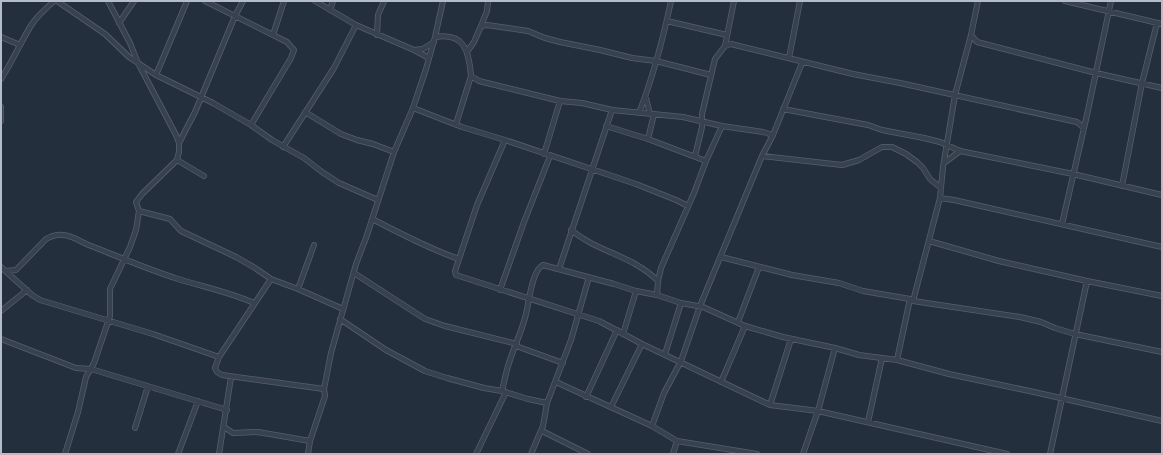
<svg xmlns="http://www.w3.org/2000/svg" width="1163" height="455" viewBox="0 0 1163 455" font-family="'Golos Text',sans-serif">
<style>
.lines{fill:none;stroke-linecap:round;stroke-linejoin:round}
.minor-casing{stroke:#565f6c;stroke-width:6}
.minor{stroke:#38414e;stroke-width:4.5}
</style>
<rect width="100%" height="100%" fill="#242f3e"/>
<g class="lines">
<defs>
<path id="minor" d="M57 1 105 34 129 57 156 75 213 103 251 125 272 140 304 158 322 172 339 183 378 200
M108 1 130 43 138 63 176 135 179 143
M205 1 287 42 294 50 291 58 251 125
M315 1 356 25 414 50 429 58
M488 1 487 11 481 26 487 25 528 31 545 38 560 42 600 50 632 58 656 61 711 75
M1065 1 1162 24
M330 10 333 1
M667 21 727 35
M119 23 134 1
M273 35 284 1
M377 35 378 15 384 1
M971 35 977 42 1096 73 1162 88
M1 37 20 45
M435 37C465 32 469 52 471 76
M725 46 731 44 853 74 900 83 1077 122 1084 128
M414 50 423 49 434 42
M467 52 474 42 481 26
M789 58 800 1
M156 75 187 1
M1 79C13 61 21 41 32 24 38 15 47 8 54 1
M646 98 650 114
M1 107V121
M413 108 462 127 505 140 636 184 676 200 688 206
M783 109 868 125 882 130 924 138 940 142 960 151 1073 174 1162 195
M305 112 341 134 357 140 373 144 394 152
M639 113C653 77 663 39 671 1
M456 124 471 76 479 81 560 101 582 103 612 110 683 117 722 126 763 132 773 135
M606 126 648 139 706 161
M648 139 654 114
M505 140 477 205 455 271 456 275 599 321 642 344 770 405 818 411 1007 454
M283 147 334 68 356 25
M544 154 560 101
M695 156 702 127V114L715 59 725 46 734 1
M762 156 842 165 859 160 882 147H892L906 154 917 162 923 168 930 179 941 188
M177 160 204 176
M944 163 960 151
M1122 186 1142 83 1157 23
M940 198 954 200 1162 247
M139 211 170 219 181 231 236 257 255 268 271 279 298 289 343 309
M372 219C400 233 429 249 459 259
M1062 224 1087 115 1111 1
M571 230C599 253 632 255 658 281
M929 241 999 261 1087 281 1162 296
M721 257 792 275 839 283 863 291 910 299 913 301 1020 317 1041 322 1055 328 1075 334 1162 352
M1 267 32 295 40 300 153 334 219 357
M559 269 612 110
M6 271 16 270 46 239C61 230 73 237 86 244 117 256 147 269 178 279 204 287 229 292 254 303
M354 273 425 319 445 326 517 344
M271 279 219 357 215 368 217 372 222 375 324 389
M298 289 314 245
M500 290 524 222 550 156
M657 295 658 281 661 268 694 193 706 161 722 126
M913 301 940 198 943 167 955 95 971 35 978 1
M1 311 27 290
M340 319 386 350 425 371 447 378 484 388 502 391 528 399 547 403
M738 322 759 267
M623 334 636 291
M1 339 76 368 91 369 227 410
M516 346 563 363
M665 354 681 303
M897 360 910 299
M556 382 652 426 677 441 757 454
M721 382 745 326
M502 391C504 382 506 372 509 363 514 347 522 331 526 314 529 302 532 270 543 265L614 284 636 291 657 295 681 303 703 307 745 326 783 337 835 348 859 355 897 360 949 374 1034 392 1162 421
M586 397 617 330
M770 405 791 339
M611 407 642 344
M868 422 882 358
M652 426 664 393 681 361 700 306 762 156 773 135 802 63
M224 427 233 433 258 432 310 441
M135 428 148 386
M542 431 588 454
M65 454 78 412 86 377 94 363 110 316V289L130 247 136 230 139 211 136 202 142 194 177 160 179 152V143L195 112 235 16 243 1
M178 454 198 401
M219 454 231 377
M308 454 310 441 325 396 324 389 331 353 356 264 366 238 394 152 413 108 426 69 435 37 443 1
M476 454 506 392
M531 454 543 426 547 403 571 340 589 277
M673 454 677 441
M803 454 818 411 835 348
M1050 454 1087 281"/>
</defs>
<use href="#minor" class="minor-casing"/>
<use href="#minor" class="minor"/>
</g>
<rect width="1163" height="455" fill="none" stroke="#b4bcc9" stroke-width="4"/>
</svg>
